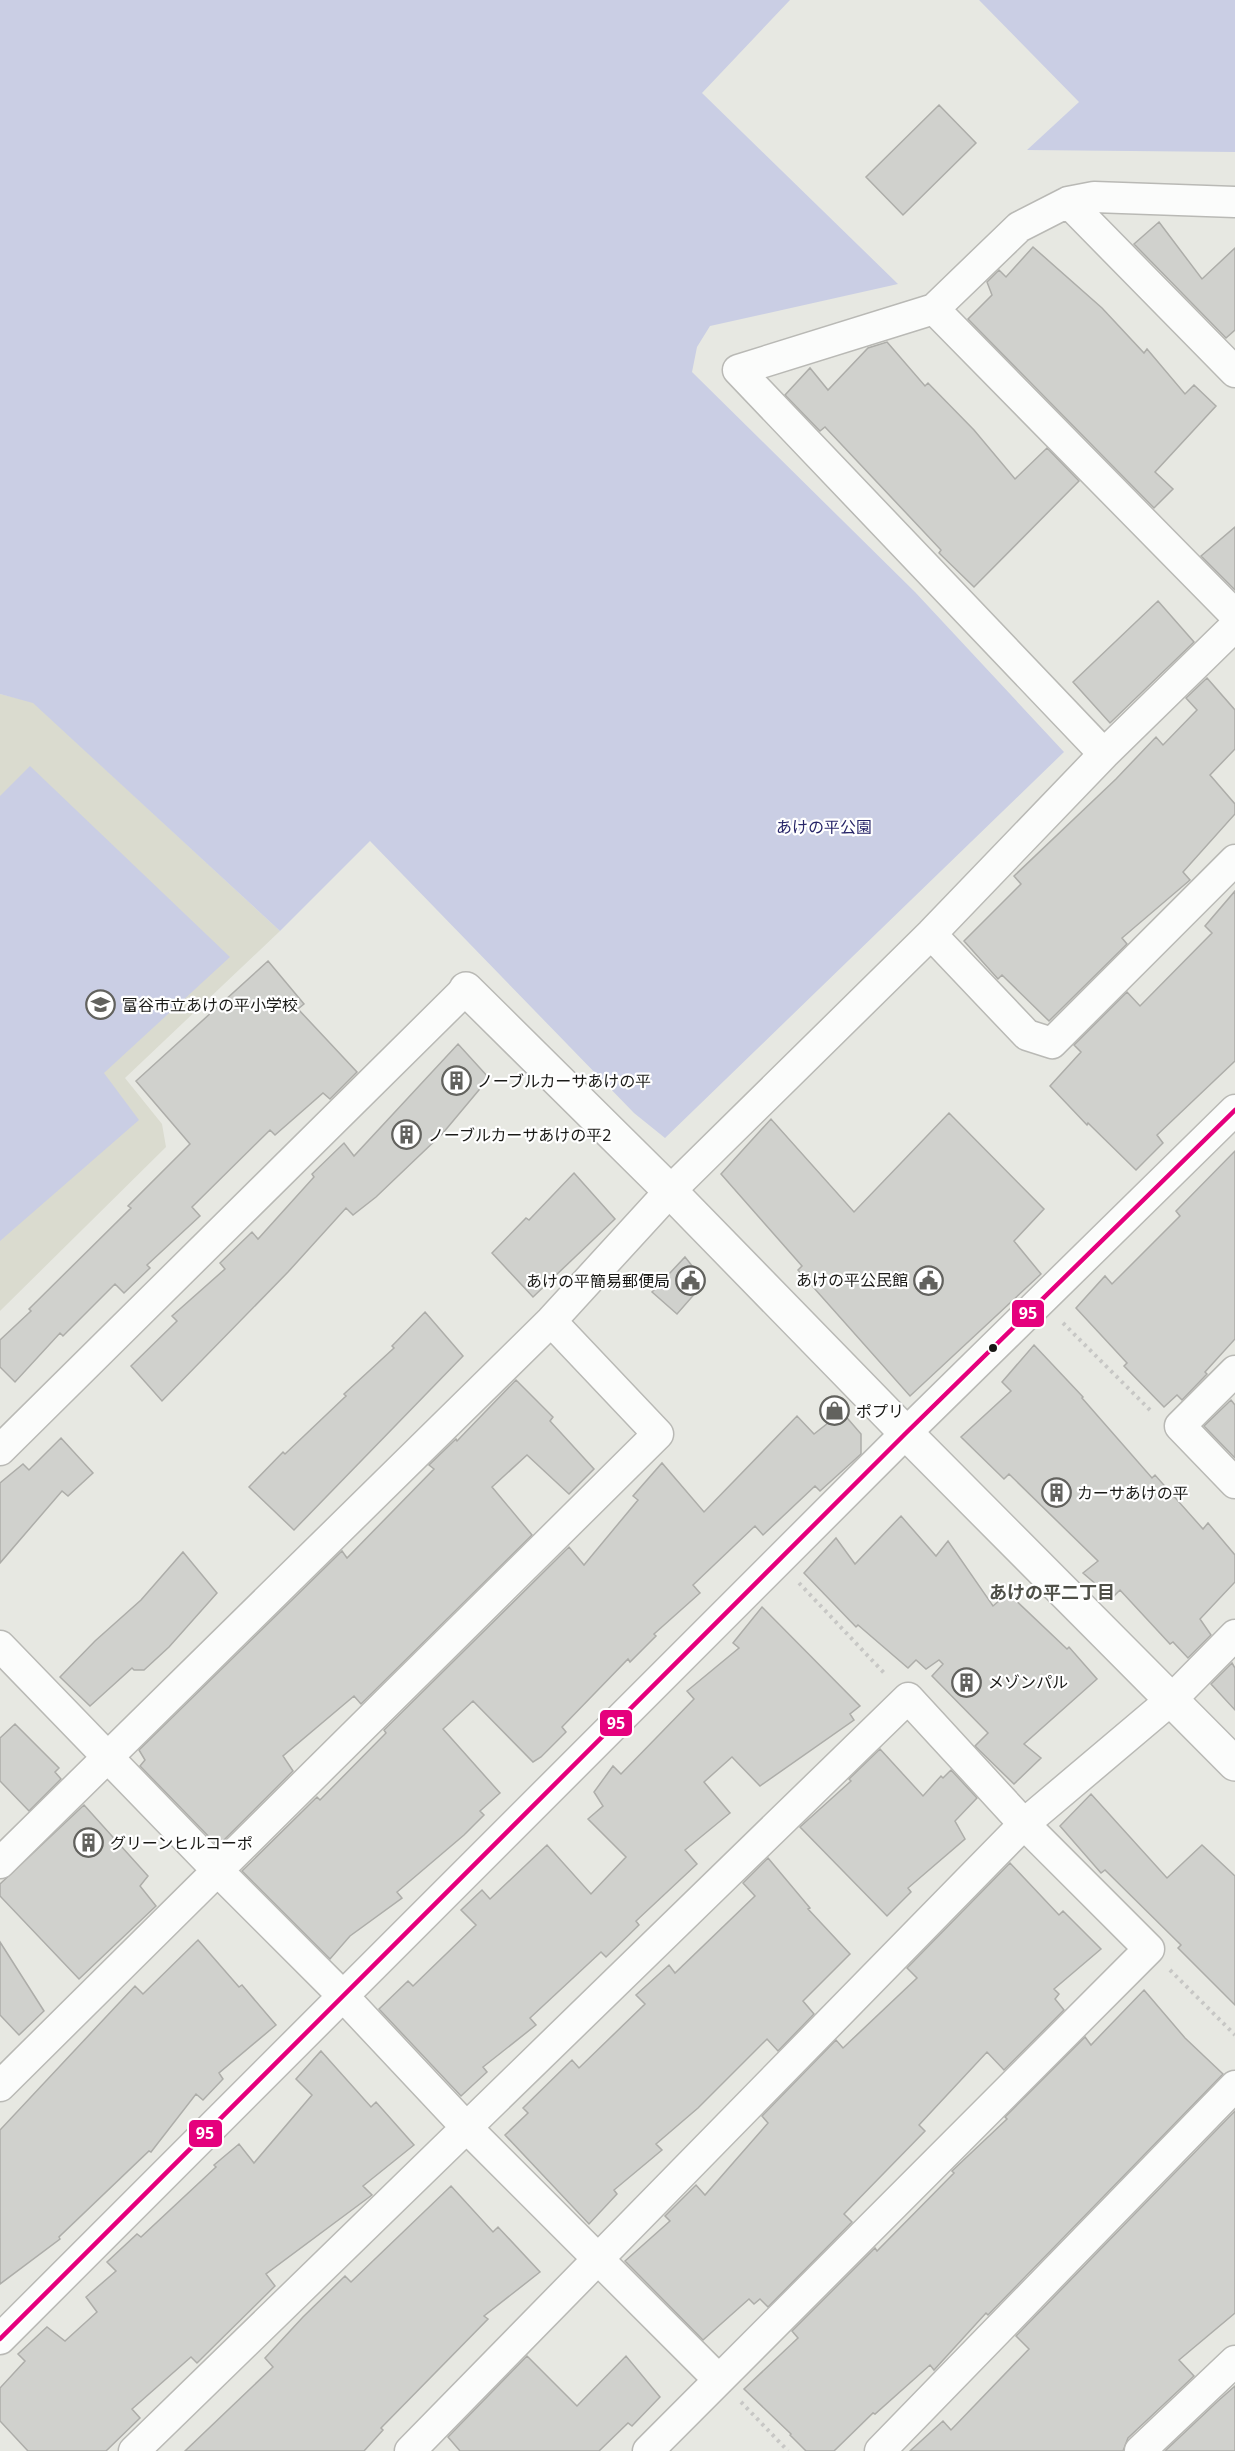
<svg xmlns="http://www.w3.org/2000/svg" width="1235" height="2451" viewBox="0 0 1235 2451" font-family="'Noto Sans','Noto Sans JP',sans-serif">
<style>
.built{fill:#dadbcf}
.green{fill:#cacee4}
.building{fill:#d0d1cd;stroke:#adada9;stroke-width:1.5}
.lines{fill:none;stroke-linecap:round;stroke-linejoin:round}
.minor-casing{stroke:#b9b9b5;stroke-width:33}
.tertiary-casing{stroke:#b9b9b5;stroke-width:36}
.path{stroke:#c7c7c5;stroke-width:4;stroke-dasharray:3 4.5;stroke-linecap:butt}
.minor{stroke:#fbfcfb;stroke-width:30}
.tertiary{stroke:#fbfcfb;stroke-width:33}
.bus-1-casing{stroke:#fff;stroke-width:9}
.bus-1{stroke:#e5007d;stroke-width:4.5}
.bus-dot{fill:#1a1a17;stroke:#fff;stroke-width:2}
.labels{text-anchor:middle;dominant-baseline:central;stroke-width:4.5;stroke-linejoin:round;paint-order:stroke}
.park-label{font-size:16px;fill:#272568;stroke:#fff}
.poi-label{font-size:16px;fill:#1a1a17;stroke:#fff;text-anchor:start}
.neighbourhood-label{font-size:18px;font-weight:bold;fill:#4f5048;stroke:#fff}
.line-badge{stroke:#fff;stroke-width:2}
.badge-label{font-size:16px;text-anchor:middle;font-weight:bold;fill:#fff}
</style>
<rect width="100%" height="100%" fill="#e7e8e2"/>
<path class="built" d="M0 694 33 702 280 931 125 1078 162 1124 166 1147 0 1311Z"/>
<path class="green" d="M0 0H790L702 93 898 284 710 326 697 347 692 372 915 592 1064 752 665 1138 634 1113 370 841 280 931 33 703 0 694Z
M979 0H1235V152L1027 150 1079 102Z
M30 766 230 957 104 1073 139 1120 0 1241V796Z"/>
<path class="building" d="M939 105 976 143 903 215 866 177Z
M1159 222 1202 279 1235 248V330L1226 338 1134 244Z
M1033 247 1102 308 1144 353 1147 349 1185 394 1194 385 1216 406 1155 472 1173 489 1154 508 968 319 992 295 987 282 999 270 1006 277Z
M887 342 925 386 928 383 974 430 1015 479 1047 448 1079 481 974 587 939 553 941 550 825 427 820 431 785 395 810 368 828 390 868 348Z
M1235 527V590L1201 556Z
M1158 601 1194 642 1110 723 1073 682Z
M1207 678 1235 710V749L1210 775 1235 804V814L1183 872 1190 880 1122 938 1127 944 1049 1021 1002 975 998 979 964 941 1021 884 1014 876 1116 779 1156 737 1163 745 1197 710 1186 698Z
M1235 891V1061L1157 1135 1163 1143 1136 1170 1088 1123 1087 1125 1050 1086 1081 1052 1074 1045 1127 992 1140 1006 1212 933 1205 926Z
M268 961 304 1004 298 1009 357 1072 330 1099 323 1093 275 1135 270 1130 192 1207 200 1216 147 1265 150 1268 124 1293 115 1284 63 1336 60 1333 15 1382 0 1367V1340L31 1311 29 1309 131 1208 128 1206 190 1144 136 1081Z
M458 1044 489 1078 443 1133 376 1197 353 1215 346 1208 288 1272 162 1401 131 1366 177 1321 172 1316 225 1269 220 1263 252 1232 258 1239 314 1177 312 1174 344 1143 354 1156Z
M949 1113 1044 1209 1014 1241 1041 1274 910 1396 798 1270 802 1266 721 1174 771 1119 854 1212Z
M1235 1151V1339L1205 1372 1207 1374 1182 1400 1177 1395 1164 1407 1124 1366 1127 1363 1076 1308 1105 1276 1112 1284 1180 1216 1176 1211Z
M574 1173 615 1219 533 1297 492 1253 526 1218 529 1220Z
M685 1257 705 1282 677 1314 652 1292Z
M425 1312 463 1356 294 1530 249 1487 283 1452 285 1454 346 1396 344 1394 394 1348 392 1346Z
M1034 1345 1083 1397 1082 1398 1152 1478 1155 1475 1203 1529 1208 1523 1235 1555V1582L1200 1619 1211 1635 1188 1658 1173 1642 1170 1644 1120 1590 1112 1598 1083 1573 1098 1561 1009 1474 1004 1479 961 1437 1011 1391 1002 1382Z
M516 1380 553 1417 550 1421 594 1469 569 1494 527 1455 492 1487 532 1535 361 1704 354 1696 283 1756 293 1771 218 1846 140 1766 145 1760 139 1750 342 1551 347 1558 434 1469 429 1465 456 1439 457 1441Z
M1231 1400 1235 1405V1458L1204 1426Z
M842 1412 861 1434V1454L820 1491 815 1486 763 1535 755 1526 693 1585 700 1593 654 1634 656 1636 630 1662 628 1659 562 1727 566 1732 541 1757 533 1762 473 1701 443 1729 500 1793 480 1811 484 1815 464 1835 397 1892 402 1898 350 1936 330 1959 242 1871 314 1800 317 1797 320 1800 386 1733 384 1730 569 1547 584 1565 638 1500 633 1496 662 1463 704 1512 797 1416 814 1434Z
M61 1438 93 1473 68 1496 62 1491 0 1563V1483L23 1464 29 1470Z
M901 1516 936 1556 948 1541 993 1606 1008 1593 1067 1649 1069 1647 1097 1679 1024 1744 1041 1758 1014 1784 975 1746 988 1733 932 1676 943 1664 939 1660 926 1669 916 1660 908 1668 858 1625 856 1627 804 1573 836 1538 855 1564Z
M183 1552 217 1593 169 1647 144 1670H134L132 1668 90 1706 60 1677 95 1641 141 1600Z
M762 1607 860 1706 850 1714 854 1720 760 1786 732 1757 704 1782 730 1813 685 1850 697 1864 636 1921 639 1925 606 1957 601 1952 530 2018 536 2025 483 2067 487 2072 461 2096 379 2009 408 1981 413 1986 476 1925 461 1910 482 1890 490 1899 547 1845 591 1894 626 1857 588 1819 603 1806 594 1792 613 1766 621 1774 694 1699 687 1691 739 1648 733 1643Z
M1232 1663 1235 1668V1710L1211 1684Z
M15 1724 59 1768 55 1772 61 1779 29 1811 0 1781V1738Z
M880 1749 923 1796 941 1776 943 1778 951 1770 977 1798 955 1821 965 1839 908 1888 911 1892 887 1916 800 1827 851 1781 849 1779Z
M1091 1794 1167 1878 1202 1845 1235 1876V2005L1178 1948 1181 1945 1105 1870 1101 1873 1060 1826Z
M84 1805 148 1876 140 1886 156 1906 79 1979 0 1896V1884Z
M768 1858 810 1908 808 1909 850 1954 803 2001 814 2014 778 2051 767 2039 698 2108 656 2144 662 2150 614 2190 617 2194 589 2224 505 2135 528 2113 523 2108 572 2060 579 2068 645 2004 636 1995 669 1965 675 1973 755 1896 743 1883Z
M1010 1863 1059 1915 1063 1911 1101 1949 1054 1989 1059 1994 1055 1999 1064 2010 1004 2070 987 2052 919 2125 925 2131 844 2214 852 2222 768 2307 760 2299 754 2304 749 2299 703 2340 625 2261 670 2221 665 2216 696 2185 705 2195 768 2123 762 2116 836 2040 843 2048 917 1978 907 1968Z
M198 1940 239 1987 242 1985 276 2025 219 2073 223 2079 203 2100 196 2094 151 2152 149 2151 59 2237 60 2239 0 2284V2130L135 1986 143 1994Z
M0 1942 44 2011 19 2035 0 2015Z
M1144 1990 1185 2038 1223 2074 988 2315 986 2313 934 2370 930 2365 875 2414 873 2413 834 2451H806L790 2435 791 2434 744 2389 798 2338 792 2331 875 2248 877 2251 954 2173 952 2171 1007 2119 1005 2117 1085 2037 1091 2045Z
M321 2051 371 2107 376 2102 414 2145 363 2186 372 2195 266 2274 275 2286 197 2363 191 2357 132 2409 140 2418 106 2451H28L0 2421V2388L25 2361 18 2354 47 2327 65 2341 97 2312 86 2297 116 2271 107 2262 137 2234 141 2237 216 2167 214 2165 239 2144 254 2163 312 2095 296 2079Z
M1235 2111V2313L1179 2360 1194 2376 1128 2438 1123 2451H910L943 2421 951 2430 1029 2349 1016 2336Z
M451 2186 493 2232 498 2227 540 2272 484 2316 488 2319 381 2428 383 2430 364 2451H185L273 2367 265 2358 303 2317 345 2276 351 2282Z
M527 2356 577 2406 626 2356 660 2397 632 2426 628 2423 599 2451H460L448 2437Z
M1235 2386V2451H1165L1218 2401Z"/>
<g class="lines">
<defs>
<path id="minor" d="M1068 202 1235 372
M934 309 1235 615
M1104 754 738 370 934 309 1019 227 1068 202 1094 197 1235 202
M931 934 1027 1035 1052 1043 1235 860
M1235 1371 1180 1426 1235 1483
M0 1450 466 989
M0 1646 217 1870 343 1996 466 2127 719 2380
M0 1863 551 1321 670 1191 931 934 1104 754 1235 626
M0 2086 658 1434 551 1321
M0 2339 906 1433 1235 1110
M134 2451 908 1698 1024 1824 1149 1949 648 2451
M410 2451 1024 1824 1172 1699 1235 1635
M880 2451 1235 2086
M1140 2451 1235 2361"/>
<path id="tertiary" d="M466 989 670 1191 906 1433 1235 1764"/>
</defs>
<use href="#minor" class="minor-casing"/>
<use href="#tertiary" class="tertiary-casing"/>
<path class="path" d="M1063 1323 1153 1413
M799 1583 886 1675
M1170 1970 1235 2035
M741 2402 788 2451"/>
<use href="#minor" class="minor"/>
<use href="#tertiary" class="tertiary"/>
<defs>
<path id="bus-1" d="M0 2339 906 1433 1235 1110"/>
</defs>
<use href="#bus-1" class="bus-1-casing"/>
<use href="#bus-1" class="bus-1"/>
</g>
<defs>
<symbol id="school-ring" viewBox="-11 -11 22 22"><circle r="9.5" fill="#fff" stroke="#62625e" stroke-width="1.5"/><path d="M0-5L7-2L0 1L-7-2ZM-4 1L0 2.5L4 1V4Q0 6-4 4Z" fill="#62625e"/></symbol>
<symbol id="building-ring" viewBox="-11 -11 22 22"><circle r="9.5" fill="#fff" stroke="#62625e" stroke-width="1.5"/><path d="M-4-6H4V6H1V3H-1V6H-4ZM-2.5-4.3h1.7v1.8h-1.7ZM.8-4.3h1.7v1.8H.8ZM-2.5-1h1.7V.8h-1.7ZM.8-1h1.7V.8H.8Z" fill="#62625e"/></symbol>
<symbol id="civic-ring" viewBox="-11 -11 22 22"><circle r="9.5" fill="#fff" stroke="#62625e" stroke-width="1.5"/><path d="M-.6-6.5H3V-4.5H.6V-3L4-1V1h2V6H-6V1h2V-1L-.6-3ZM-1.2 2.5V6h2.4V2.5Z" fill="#62625e"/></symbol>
<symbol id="shop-ring" viewBox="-11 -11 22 22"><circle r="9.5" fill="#fff" stroke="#62625e" stroke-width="1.5"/><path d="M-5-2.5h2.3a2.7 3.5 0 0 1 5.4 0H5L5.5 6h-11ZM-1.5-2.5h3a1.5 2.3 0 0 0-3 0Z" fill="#62625e"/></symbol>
</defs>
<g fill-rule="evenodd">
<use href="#school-ring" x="84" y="988" width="33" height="33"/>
<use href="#building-ring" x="440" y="1064" width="33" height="33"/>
<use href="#building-ring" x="390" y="1118" width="33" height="33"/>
<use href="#civic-ring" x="912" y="1264" width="33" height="33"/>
<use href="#civic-ring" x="674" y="1264" width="33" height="33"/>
<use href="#shop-ring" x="818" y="1394" width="33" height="33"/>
<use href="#building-ring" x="1040" y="1476" width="33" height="33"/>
<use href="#building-ring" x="950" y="1666" width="33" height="33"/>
<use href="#building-ring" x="72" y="1826" width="33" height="33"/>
</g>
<circle class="bus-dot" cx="993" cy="1348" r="5"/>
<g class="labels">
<g class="park-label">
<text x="824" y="827">あけの平公園</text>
</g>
<g class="poi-label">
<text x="122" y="1005">富谷市立あけの平小学校</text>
<text x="477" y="1081">ノーブルカーサあけの平</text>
<text x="428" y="1135">ノーブルカーサあけの平2</text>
<text x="908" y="1280" text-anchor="end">あけの平公民館</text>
<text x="670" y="1281" text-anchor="end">あけの平簡易郵便局</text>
<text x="856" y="1411">ポプリ</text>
<text x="1077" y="1493">カーサあけの平</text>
<text x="988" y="1682">メゾンパル</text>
<text x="110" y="1843">グリーンヒルコーポ</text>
</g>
<g class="neighbourhood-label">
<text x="1052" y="1592">あけの平二丁目</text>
</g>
</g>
<g class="line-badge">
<rect x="1011" y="1299" width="34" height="29" rx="6" fill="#e5007d"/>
<rect x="599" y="1709" width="34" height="28" rx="6" fill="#e5007d"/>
<rect x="188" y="2119" width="35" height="29" rx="6" fill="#e5007d"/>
</g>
<g class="badge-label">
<text x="1028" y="1319">95</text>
<text x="616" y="1729">95</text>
<text x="205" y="2139">95</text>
</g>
</svg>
